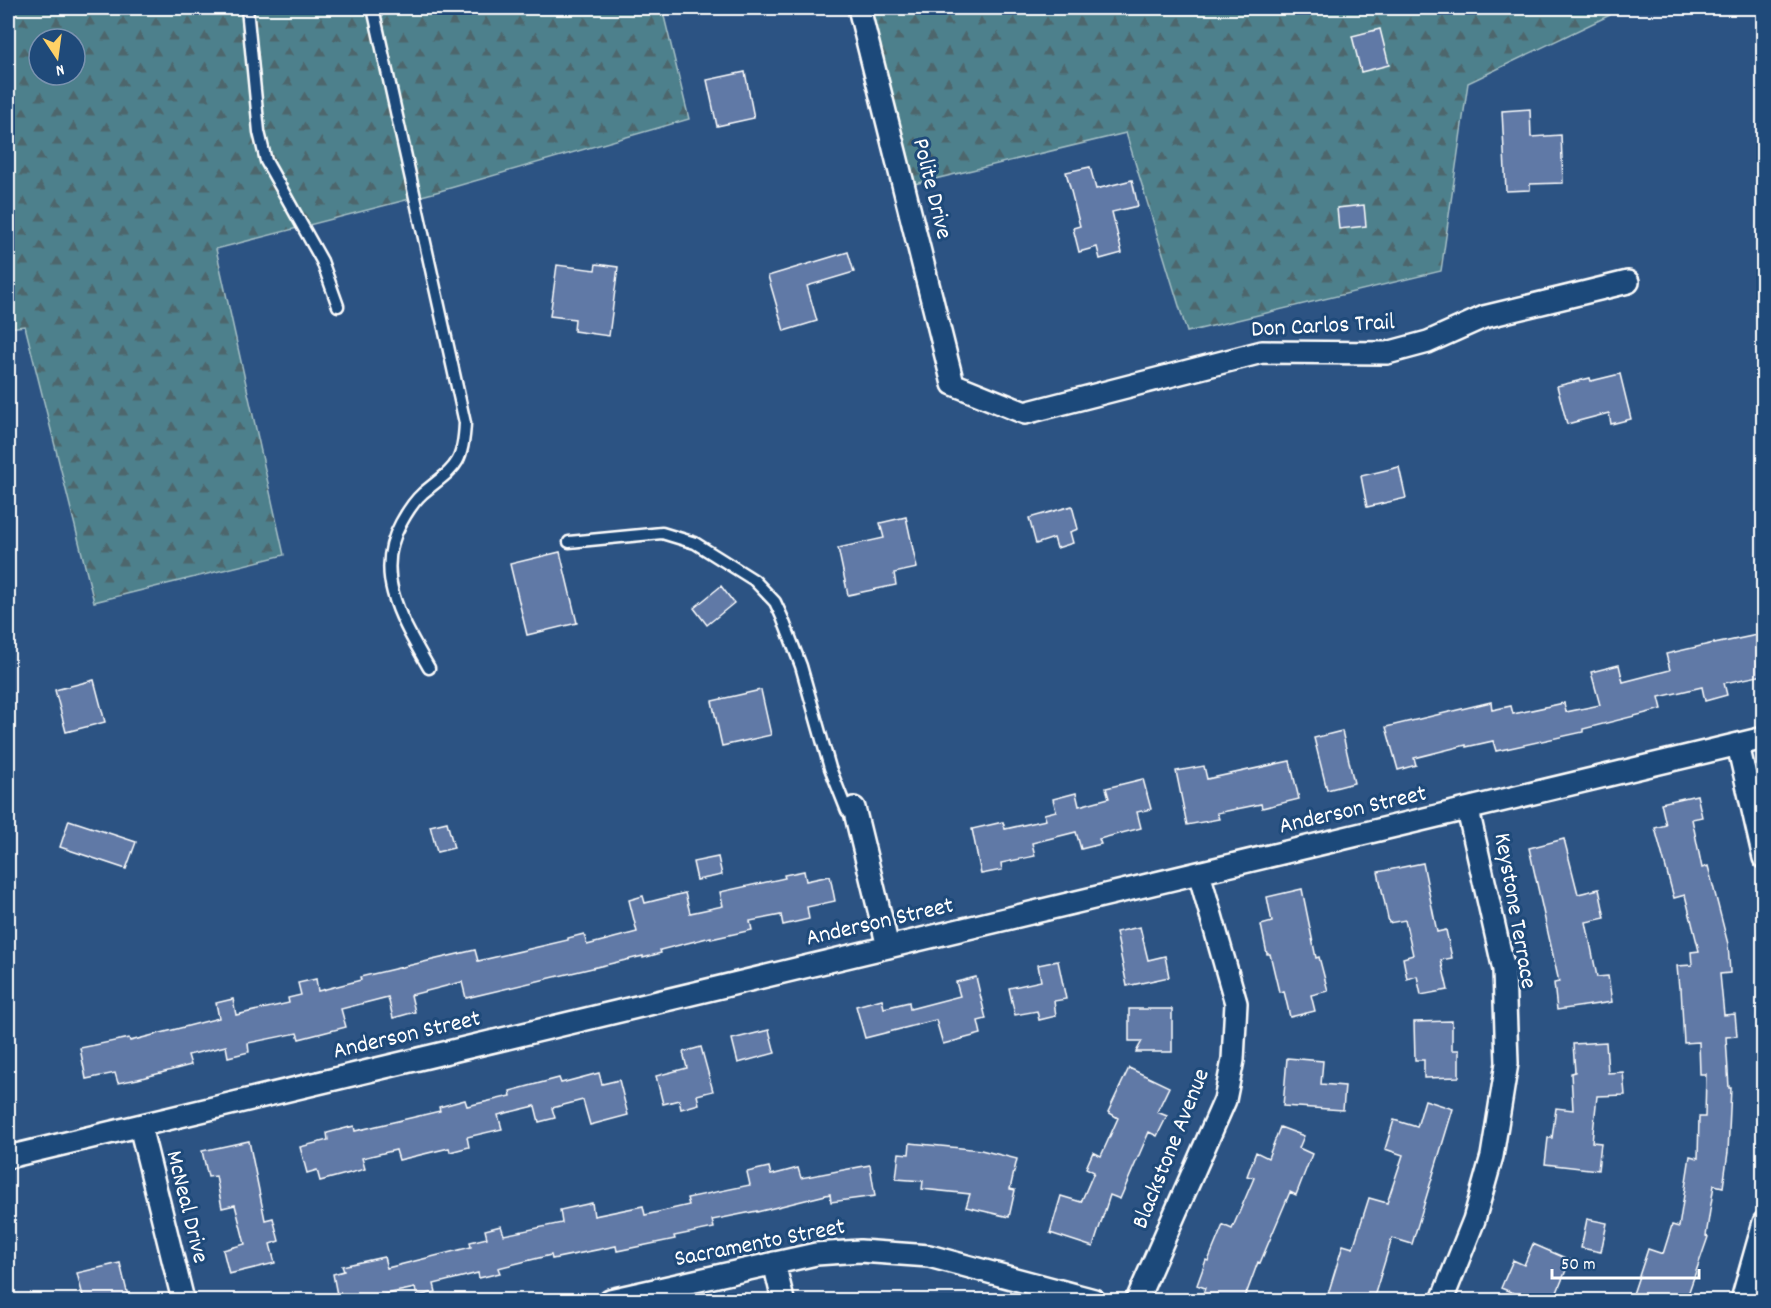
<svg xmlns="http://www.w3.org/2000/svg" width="1771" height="1308" viewBox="0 0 1771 1308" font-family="Dekko,sans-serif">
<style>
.forest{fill:url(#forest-firs);stroke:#a6c0c6;stroke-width:1.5;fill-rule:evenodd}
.building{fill:#6079a6;stroke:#fff;stroke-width:1.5}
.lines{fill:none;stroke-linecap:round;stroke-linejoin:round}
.lane-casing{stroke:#fff;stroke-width:15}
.street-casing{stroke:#fff;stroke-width:26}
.lane{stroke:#1f4a7a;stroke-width:10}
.street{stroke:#1f4a7a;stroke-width:21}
.labels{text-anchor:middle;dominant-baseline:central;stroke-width:6;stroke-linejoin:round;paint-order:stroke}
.street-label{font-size:24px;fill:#fff;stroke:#1f4a7a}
</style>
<defs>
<pattern id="forest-firs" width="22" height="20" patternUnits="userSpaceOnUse" patternTransform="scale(1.5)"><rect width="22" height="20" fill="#4e808c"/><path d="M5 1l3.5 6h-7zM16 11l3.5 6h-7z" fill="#4d666c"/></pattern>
</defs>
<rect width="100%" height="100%" fill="#2c5383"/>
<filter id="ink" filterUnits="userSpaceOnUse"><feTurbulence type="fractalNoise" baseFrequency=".0167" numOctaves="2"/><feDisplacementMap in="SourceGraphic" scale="12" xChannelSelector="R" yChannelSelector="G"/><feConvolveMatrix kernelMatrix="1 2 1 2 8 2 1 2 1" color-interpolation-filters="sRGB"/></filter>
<g filter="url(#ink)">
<path class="forest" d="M8 8H662L689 119 433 193 216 249 284 555 94 602 25 326 8 328ZM39 39H75V75H39Z
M869 8H1609L1610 15 1468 83 1441 271 1187 332 1126 133 914 184Z"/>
<path class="building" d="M1380 29 1389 65 1361 72 1352 36Z
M745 72 754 118 717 126 707 80Z
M1530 109 1531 137 1561 135 1563 183 1530 184V190L1506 191 1502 111Z
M1090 167 1096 189 1132 180 1138 206 1112 212 1122 253 1100 259 1097 247 1079 252 1073 228 1080 226 1066 172Z
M1364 205 1366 226 1339 229 1337 208Z
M848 252 854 272 807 286 817 321 784 331 768 276Z
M596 264 618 267 609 336 574 331 575 319 550 316 557 265 595 270Z
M1620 374 1631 419 1611 424 1609 413 1567 424 1557 386 1590 378 1591 381Z
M1399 467 1406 498 1367 507 1361 476Z
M1072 506 1078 529 1070 532 1073 543 1057 548 1054 538 1036 544 1029 518Z
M906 517 917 568 894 573 896 585 848 595 838 548 884 538 880 523Z
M560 552 577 623 527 635 510 564Z
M721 586 734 603 707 625 694 608Z
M1757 635 1758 642 1764 641V675L1724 683 1727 695 1705 701 1702 687 1659 697 1662 709 1583 729V732L1496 751 1493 741 1466 747V745L1414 758 1416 765 1398 770 1386 727 1491 702 1492 710 1511 706 1513 714 1564 703 1566 712 1600 705 1591 672 1619 665 1623 682 1670 670 1666 654 1714 643V644Z
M94 680 105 722 66 732 55 690Z
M761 690 771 735 722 746 712 701Z
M1342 731 1354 783 1327 790 1314 738Z
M1290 761 1299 799 1262 808 1261 804 1217 813 1219 819 1187 825 1176 771 1204 766 1207 779Z
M1143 779 1151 809 1137 812 1141 828 1099 839 1101 844 1081 849 1076 832 1032 843 1035 856 1001 863 1002 870 981 874 972 829 1003 822 1005 829 1046 820 1044 814 1056 811 1053 799 1076 793 1079 806 1109 798 1106 788Z
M1697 795 1702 817 1692 819 1702 868 1708 866 1728 944 1730 973 1720 974 1724 1015 1735 1014 1737 1036 1726 1037 1729 1088H1731L1728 1152 1723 1187 1714 1185 1706 1236 1708 1237 1686 1300H1631L1648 1249 1663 1254 1672 1225 1679 1227 1690 1156 1698 1158 1699 1117H1705L1706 1074H1700L1699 1042 1684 1043 1681 988H1679L1677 966 1692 965 1691 952 1699 951 1685 895 1674 898 1655 828 1666 825 1661 803Z
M69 820 136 842 126 869 60 847Z
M447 822 454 848 437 852 430 826Z
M1564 839 1578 894 1599 889 1605 918 1586 922 1597 977 1608 976 1612 1002 1557 1010 1554 983 1559 982 1529 848Z
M718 857 722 875 697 880 693 862Z
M1423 863 1437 932 1446 930 1452 958 1441 960 1448 990 1421 995 1417 976 1407 979 1403 958 1413 955 1405 920 1389 923 1378 872Z
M804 871 806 881 830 876 835 901 807 907 809 919 783 925 781 915 750 921 752 930 711 939V937L660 950 661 953 643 958V956L466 998 462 982 411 995 415 1012 393 1018 388 997 341 1009 346 1027 299 1039 297 1033 248 1043 249 1052 228 1057 226 1046 188 1055 191 1065 138 1079 118 1083 115 1073 86 1079 80 1048 129 1038 130 1041 219 1018 216 1003 233 999 236 1015 289 1003 288 998 301 995 298 983 316 979 318 991 361 980 360 977 475 950 478 961 568 940V938L584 934 587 945 637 932 629 900 643 896 645 903 685 893 690 913 723 906 720 892 785 878 784 875Z
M1302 889 1316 958 1319 957 1328 991 1311 995 1315 1011 1290 1017 1284 991 1279 992 1270 954H1267L1261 925 1272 922 1267 897Z
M1140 927 1148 960 1165 956 1169 977 1127 986 1116 932Z
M1058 961 1066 999 1054 1001 1056 1016 1039 1020 1037 1011 1015 1015 1009 988 1041 981 1038 965Z
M976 977 986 1019 978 1021 981 1034 943 1044 936 1020 865 1038 856 1006 882 999 884 1008 909 1002 910 1009 960 996 956 982Z
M1129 1009H1172V1052H1136L1142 1041H1129Z
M1452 1021V1050H1459V1077L1424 1078V1060H1415L1414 1022Z
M769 1030 775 1053 738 1063 732 1039Z
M1606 1042 1608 1073 1623 1072 1625 1095 1597 1096 1592 1142 1601 1143 1598 1170 1545 1164 1548 1138H1552L1556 1108 1573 1110 1571 1073 1575 1072 1573 1044Z
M701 1047 713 1091 697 1095 699 1104 681 1109 679 1100 663 1104 656 1076 687 1068 683 1052Z
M1287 1058 1323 1061 1321 1084 1345 1086 1343 1110 1283 1106Z
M1129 1068 1169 1087 1157 1112 1167 1116 1157 1136 1149 1132 1120 1199 1110 1195 1093 1247 1050 1233 1061 1196 1081 1202 1094 1172 1086 1168 1093 1152 1101 1156 1118 1118 1108 1112Z
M599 1073 602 1084 619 1080 628 1115 590 1125 583 1100 552 1108 555 1118 539 1122 535 1106 498 1115 502 1129 467 1137 469 1147 450 1152 449 1148 399 1160 396 1150 362 1158 365 1169 320 1181 317 1170 307 1173 300 1147 328 1140 327 1133 354 1126 355 1131 440 1111 439 1107 465 1100 467 1106 511 1096 510 1091 559 1078 561 1083Z
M1425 1100 1453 1109 1412 1244 1392 1238 1373 1300H1351L1328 1294 1343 1245 1353 1248 1369 1198 1387 1203 1403 1155 1385 1149 1394 1120 1417 1127Z
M1280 1127 1304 1136 1299 1148 1312 1154 1296 1195 1290 1192 1260 1263 1258 1262 1244 1300H1201L1205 1288 1197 1285 1206 1260 1208 1261 1223 1225 1232 1229 1254 1178 1247 1176 1256 1152 1268 1158Z
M249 1141 265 1220 273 1218 279 1241 270 1244 275 1263 229 1274 223 1250 245 1244 235 1205 222 1208 216 1176 208 1177 202 1151Z
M910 1143 981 1150 1017 1159 1010 1189 1015 1190 1009 1217 966 1207 970 1194 922 1189 923 1181 896 1179 899 1153 909 1154Z
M870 1165 875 1196 831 1202 830 1194 757 1212V1211L712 1220 714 1228 674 1236 675 1239 617 1251 616 1246 552 1259 551 1255 498 1268 500 1273 479 1278 478 1273 434 1284 436 1292 417 1296 415 1288 358 1300H338L333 1274 344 1271 342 1266 384 1257 387 1268 471 1247 470 1242 487 1238 485 1230 501 1226 504 1235 562 1223 560 1210 592 1203 594 1216 643 1206 645 1215 689 1205 687 1198 750 1185 747 1172 769 1167 771 1175 798 1168 801 1178Z
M1587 1219 1607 1223 1601 1252 1581 1248Z
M1533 1244 1570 1260 1554 1300H1531L1501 1288 1513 1260 1524 1265Z
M120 1263 129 1300H84L77 1273Z"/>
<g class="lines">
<defs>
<path id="lane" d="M247 8 259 132 266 161 322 261 338 306
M373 8 465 423C463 467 454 467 423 493 414 501 407 512 401 523 372 575 403 622 429 668
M569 542 662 533 695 543 754 580 775 602 782 617 801 666 830 768 847 811 853 814"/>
<path id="street" d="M859 8 953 384 1025 413 1262 352 1387 353 1428 342 1484 317 1628 282
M1738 745 1764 858
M854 808 888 947
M140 1126 183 1300
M8 1157 1764 738
M774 1263 783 1300
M610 1300 816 1254 860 1251 929 1256 1094 1300
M1137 1300 1225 1100 1233 1060 1236 1003 1199 873
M1442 1300 1474 1220 1492 1156 1507 1063 1504 970 1468 810
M1742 1300 1764 1222"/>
</defs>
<use href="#lane" class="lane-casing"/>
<use href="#street" class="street-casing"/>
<use href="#lane" class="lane"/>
<use href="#street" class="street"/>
</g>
</g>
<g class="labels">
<g class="street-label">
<text transform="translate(931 189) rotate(76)">Polite Drive</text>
<text transform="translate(1323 327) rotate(-3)">Don Carlos Trail</text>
<text transform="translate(1353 811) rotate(-13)">Anderson Street</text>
<text transform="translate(1514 911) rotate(80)">Keystone Terrace</text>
<text transform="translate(880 923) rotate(-13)">Anderson Street</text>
<text transform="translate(407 1036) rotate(-13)">Anderson Street</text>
<text transform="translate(1172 1149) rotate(-68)">Blackstone Avenue</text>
<text transform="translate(186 1207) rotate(76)">McNeal Drive</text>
<text transform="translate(760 1244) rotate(-11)">Sacramento Street</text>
</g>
</g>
<rect width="1771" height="1308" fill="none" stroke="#1f4a7a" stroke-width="30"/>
<rect x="15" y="15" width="1741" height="1278" fill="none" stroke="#fff" stroke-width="2" filter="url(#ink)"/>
<g transform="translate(57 57) rotate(167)"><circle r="28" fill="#1f4a7a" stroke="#7992af" stroke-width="1.5"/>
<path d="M0-4.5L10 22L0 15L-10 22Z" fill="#ffd166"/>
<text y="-9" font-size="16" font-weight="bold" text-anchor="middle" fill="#ffffff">N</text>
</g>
<path d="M1552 1269v9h147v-9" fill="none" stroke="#ffffff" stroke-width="3"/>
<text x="1561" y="1269" font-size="18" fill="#ffffff" stroke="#1f4a7a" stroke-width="4.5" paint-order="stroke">50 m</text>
</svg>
